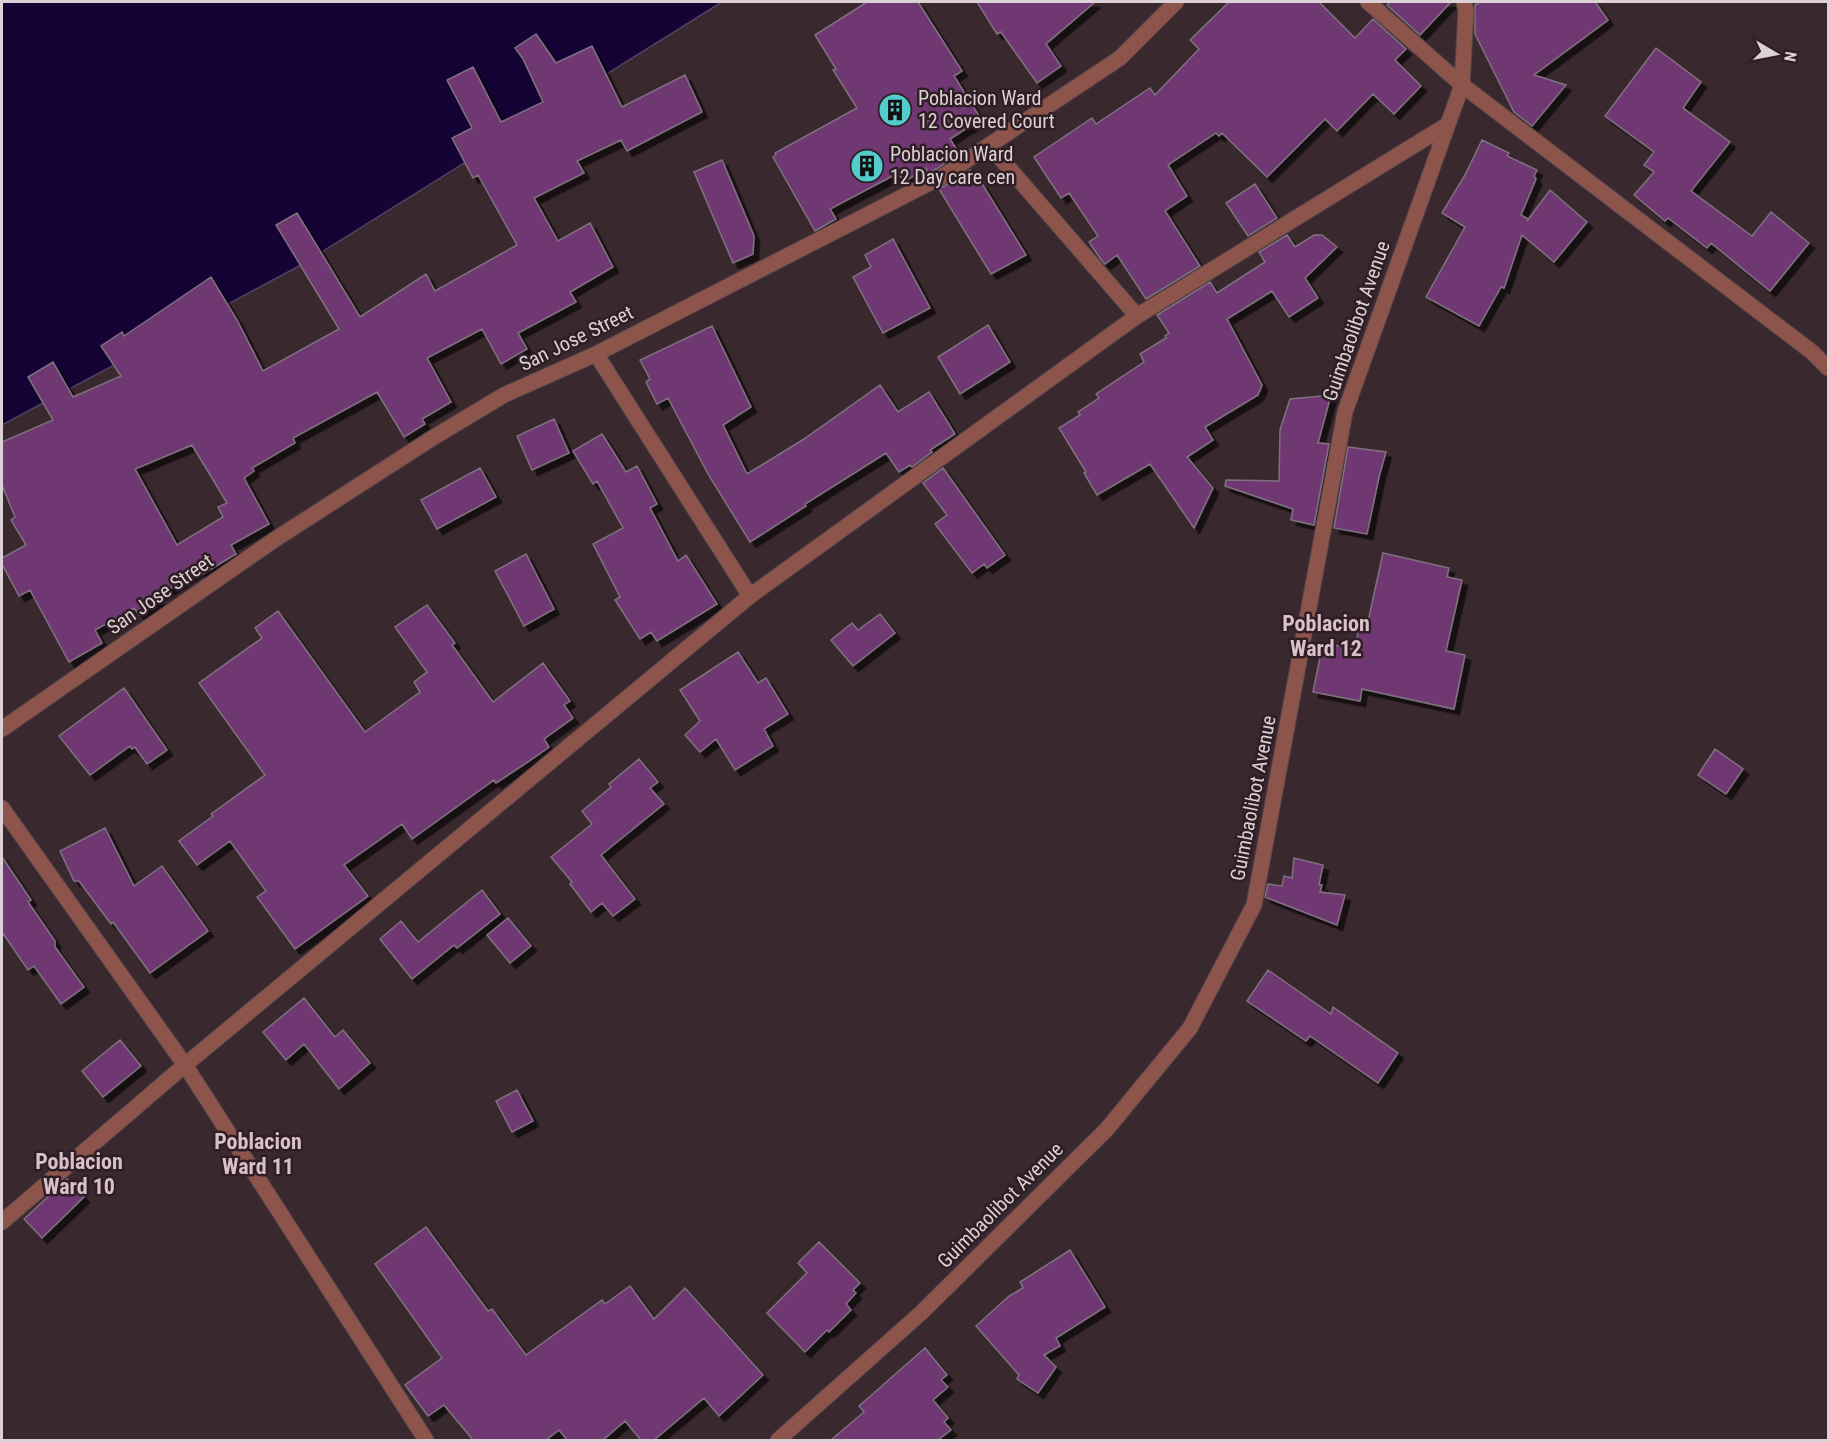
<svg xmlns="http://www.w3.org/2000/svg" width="1830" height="1442" viewBox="0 0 1830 1442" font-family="'Roboto Condensed',sans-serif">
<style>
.water{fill:#150335;stroke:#514165;stroke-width:1.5}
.building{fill:#703973;stroke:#7f717f;stroke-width:1.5;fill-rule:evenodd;filter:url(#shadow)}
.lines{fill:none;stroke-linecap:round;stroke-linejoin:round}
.minor-casing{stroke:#56464c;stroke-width:17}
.minor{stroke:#8c544a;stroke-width:15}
.labels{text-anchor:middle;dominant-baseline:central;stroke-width:5;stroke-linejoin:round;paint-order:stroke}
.poi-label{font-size:20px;fill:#dcd1d4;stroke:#2f1e24;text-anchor:start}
.street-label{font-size:20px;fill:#dcd1d4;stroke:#2f1e24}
.quarter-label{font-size:22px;font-weight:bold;fill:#d8c1c8;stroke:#2f1e24}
</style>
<defs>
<filter id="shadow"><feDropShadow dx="5.5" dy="5.5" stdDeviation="0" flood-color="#0009"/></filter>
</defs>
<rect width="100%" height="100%" fill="#39282e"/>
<path class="water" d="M2 2H722L301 265 2 425Z"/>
<path class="building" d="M867 2H918L962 71 954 76 981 119 950 139 959 153 938 168 928 173 926 168 904 182 898 173 830 209 836 219 815 231 773 157 776 155 775 153 857 108 833 70 836 69 815 35Z
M977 2H1095L1046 44 1061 66 1037 83 1001 32 997 34Z
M1229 2H1319L1355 38 1373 19 1406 49 1395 60 1421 86 1394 114 1373 94 1337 131 1325 119 1267 177 1222 133 1219 136 1216 133 1168 165 1187 196 1165 211 1200 266 1146 299 1117 255 1105 264 1102 261 1089 242 1098 236 1069 193 1061 198 1034 157 1092 118 1096 124 1150 88 1155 95 1199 49 1190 40Z
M1391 2H1451L1420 35 1387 5Z
M1480 2H1595L1608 20 1534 75 1566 85 1532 126 1514 112 1475 34V5Z
M536 34 556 63 592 46 622 107 685 75 702 112 627 151 621 140 577 161 584 173 534 198 558 241 590 223 613 267 570 292 576 302 518 333 527 349 501 364 482 329 427 358 451 402 422 419 425 424 404 437 377 392 293 438 295 443 252 468 254 471 244 478 269 524 231 545 236 554 203 574 200 569 157 597 159 600 139 615 134 608 95 630 102 643 69 662 30 590 19 596 2 564V558L26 545 11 520 15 517 2 485V442L53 420 28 377 53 362 73 397 121 376 101 346 122 332 124 336 211 277 237 320 263 371 339 329 276 225 297 213 360 317 426 274 435 291 517 245 478 175 473 178 452 138 472 128 447 80 473 67 501 122 543 102 523 59 515 48ZM192 445 227 503 218 507 223 517 177 545 135 469Z
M1656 48 1701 82 1683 108 1730 142 1691 191 1752 236 1771 212 1809 243 1770 291 1711 243 1707 248 1668 218 1665 221 1634 195 1654 172 1644 165 1654 152 1605 116Z
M1482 140 1509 153 1507 156 1537 170 1534 176 1536 179 1521 215 1528 219 1527 221 1550 190 1587 222 1554 262 1522 235 1504 288 1501 287 1479 326 1426 297 1465 227 1442 213 1465 175Z
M722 160 754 236 753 254 733 263 694 172Z
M970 170 979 184 981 182 1026 255 991 274 939 189Z
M1255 184 1277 218 1248 236 1226 203Z
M1287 235 1295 247 1314 235H1322L1337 247 1305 278 1318 298 1289 317 1272 291 1227 319 1262 385 1258 395 1205 427 1213 440 1187 457 1213 488 1194 528 1150 464 1097 495 1084 473 1086 472 1059 428 1080 415 1078 412 1099 398 1096 394 1144 362 1140 354 1166 338 1165 336 1169 333 1157 315 1210 282 1217 293 1265 262 1259 252Z
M893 239 930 308 883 333 853 277 871 267 865 255Z
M988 325 1010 362 960 394 938 357Z
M712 326 751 407 723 425 747 474 804 439 880 385 898 412 929 392 955 434 930 450 932 452 912 467 910 465 899 472 886 453 805 504 806 506 750 542 708 474 668 398 657 404 646 382 650 379 640 360Z
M1331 395 1318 443 1329 444 1314 525 1291 520 1293 509 1225 486 1226 480 1279 481 1280 430 1290 399Z
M554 419 569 453 532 470 517 436Z
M602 434 626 472 637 466 657 504 650 508 678 561 686 555 717 604 657 641 651 632 640 639 615 600 620 597 593 544 623 528 597 481 593 484 573 451Z
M1348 447 1386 452 1379 477 1367 534 1334 528Z
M480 468 496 497 437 529 421 500Z
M943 468 1005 555 987 568 984 564 972 573 935 524 947 515 923 483Z
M1383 553 1449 568 1447 577 1462 580 1446 651 1465 655 1454 709 1362 689 1360 701 1313 692 1323 643 1354 649 1360 625 1367 626Z
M526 554 554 609 524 626 495 571Z
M427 605 455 643 452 645 493 702 543 663 570 701 564 705 573 718 544 739 549 747 528 762 496 783 494 780 412 839 402 824 344 865 368 896 295 949 257 897 266 891 230 841 197 865 179 841 213 816 211 814 265 775 199 683 262 638 255 628 278 611 365 732 420 692 414 682 427 672 395 627Z
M880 614 895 633 853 666 831 640 852 623 858 630Z
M738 652 758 683 766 678 788 714 764 729 773 746 735 770 716 739 700 752 685 735 700 721 680 690Z
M124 688 167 750 147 764 135 747 132 749 130 746 90 775 59 736Z
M1715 749 1743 769 1726 794 1698 775Z
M639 759 658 782 650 788 664 804 601 855 635 899 613 916 602 903 591 912 570 884 572 882 551 857 592 824 582 811 611 787 609 784Z
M105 828 134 886 162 866 208 931 150 973 113 922 111 924 79 881H74L60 851Z
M2 857 31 900 28 902 55 941V947L84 987 61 1004 34 966 28 970 2 932Z
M1294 858 1323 865 1319 885H1322L1320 892 1345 895 1337 925 1265 897 1268 884 1282 886 1284 876 1292 878Z
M482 890 500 914 457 948 454 945 412 979 380 939 401 921 418 942Z
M508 918 531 946 510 963 487 935Z
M1268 970 1331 1014 1333 1007 1398 1053 1378 1083 1310 1036 1306 1041 1247 1001Z
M304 998 335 1037 343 1030 370 1063 339 1089 304 1044 286 1060 263 1032Z
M120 1040 141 1066 103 1097 82 1071Z
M517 1090 533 1121 512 1132 496 1101Z
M67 1179 84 1197 42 1238 24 1219Z
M426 1227 488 1311 492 1309 526 1355 602 1300 605 1304 630 1286 654 1319 685 1288 763 1375 719 1416 704 1398 654 1440H641L625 1421 603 1440H567L559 1430 546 1440H473L444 1405 428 1416 405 1385 442 1358 375 1264Z
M819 1242 860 1283 853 1290 856 1293 846 1304 851 1310 829 1332 827 1330 805 1352 767 1313 807 1273 798 1263Z
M1070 1250 1105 1307 1056 1338 1060 1346 1044 1355 1056 1367 1038 1393 1017 1379 1019 1375 976 1326 1009 1296 1023 1288 1020 1282Z
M925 1348 947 1375 941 1380 948 1387 933 1400 948 1418 944 1422 951 1430 938 1440H831L864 1412 859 1406Z"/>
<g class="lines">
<defs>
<path id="minor" d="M1368 2 1462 85 1812 352 1828 368
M989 145 1137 316
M596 354 750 596
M2 729 274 540 434 437 504 395 596 354 943 176 1120 58 1176 2
M2 808 185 1065 2 1222
M426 1440 185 1065 750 596 1137 316 1447 125
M778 1440 921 1313 1107 1129 1190 1028 1254 905 1345 412 1462 85 1466 11 1464 2"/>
</defs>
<use href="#minor" class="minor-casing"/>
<use href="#minor" class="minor"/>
</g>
<defs>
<symbol id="building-disc" viewBox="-11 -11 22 22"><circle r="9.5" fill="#53cdcb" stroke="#2f1e24"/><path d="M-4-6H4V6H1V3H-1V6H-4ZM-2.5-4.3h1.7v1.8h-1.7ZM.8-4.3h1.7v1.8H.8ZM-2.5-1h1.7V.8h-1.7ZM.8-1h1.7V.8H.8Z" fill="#111"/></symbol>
</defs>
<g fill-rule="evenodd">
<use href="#building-disc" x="876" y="91" width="38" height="38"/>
<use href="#building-disc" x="848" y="147" width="38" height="38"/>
</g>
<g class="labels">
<g class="poi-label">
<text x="918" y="98">Poblacion Ward<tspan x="918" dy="23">12 Covered Court</tspan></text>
<text x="890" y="154">Poblacion Ward<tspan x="890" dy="23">12 Day care cen</tspan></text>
</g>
<g class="street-label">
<text transform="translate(1356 321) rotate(-71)">Guimbaolibot Avenue</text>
<text transform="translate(576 338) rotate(-26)">San Jose Street</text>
<text transform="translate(160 594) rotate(-35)">San Jose Street</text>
<text transform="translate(1253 798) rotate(-79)">Guimbaolibot Avenue</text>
<text transform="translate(1000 1205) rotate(-45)">Guimbaolibot Avenue</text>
</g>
<g class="quarter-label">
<text x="1326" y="623">Poblacion<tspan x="1326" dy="25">Ward 12</tspan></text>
<text x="258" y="1141">Poblacion<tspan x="258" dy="25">Ward 11</tspan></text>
<text x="79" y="1161">Poblacion<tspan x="79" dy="25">Ward 10</tspan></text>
</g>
</g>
<rect width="1830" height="1442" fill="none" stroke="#dcd1d4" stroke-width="6"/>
<g transform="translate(1776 54) rotate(100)" stroke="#2f1e24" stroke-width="4.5" paint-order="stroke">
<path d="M0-4.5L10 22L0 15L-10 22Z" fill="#dcd1d4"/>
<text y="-9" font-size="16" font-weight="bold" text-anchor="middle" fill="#dcd1d4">N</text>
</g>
</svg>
